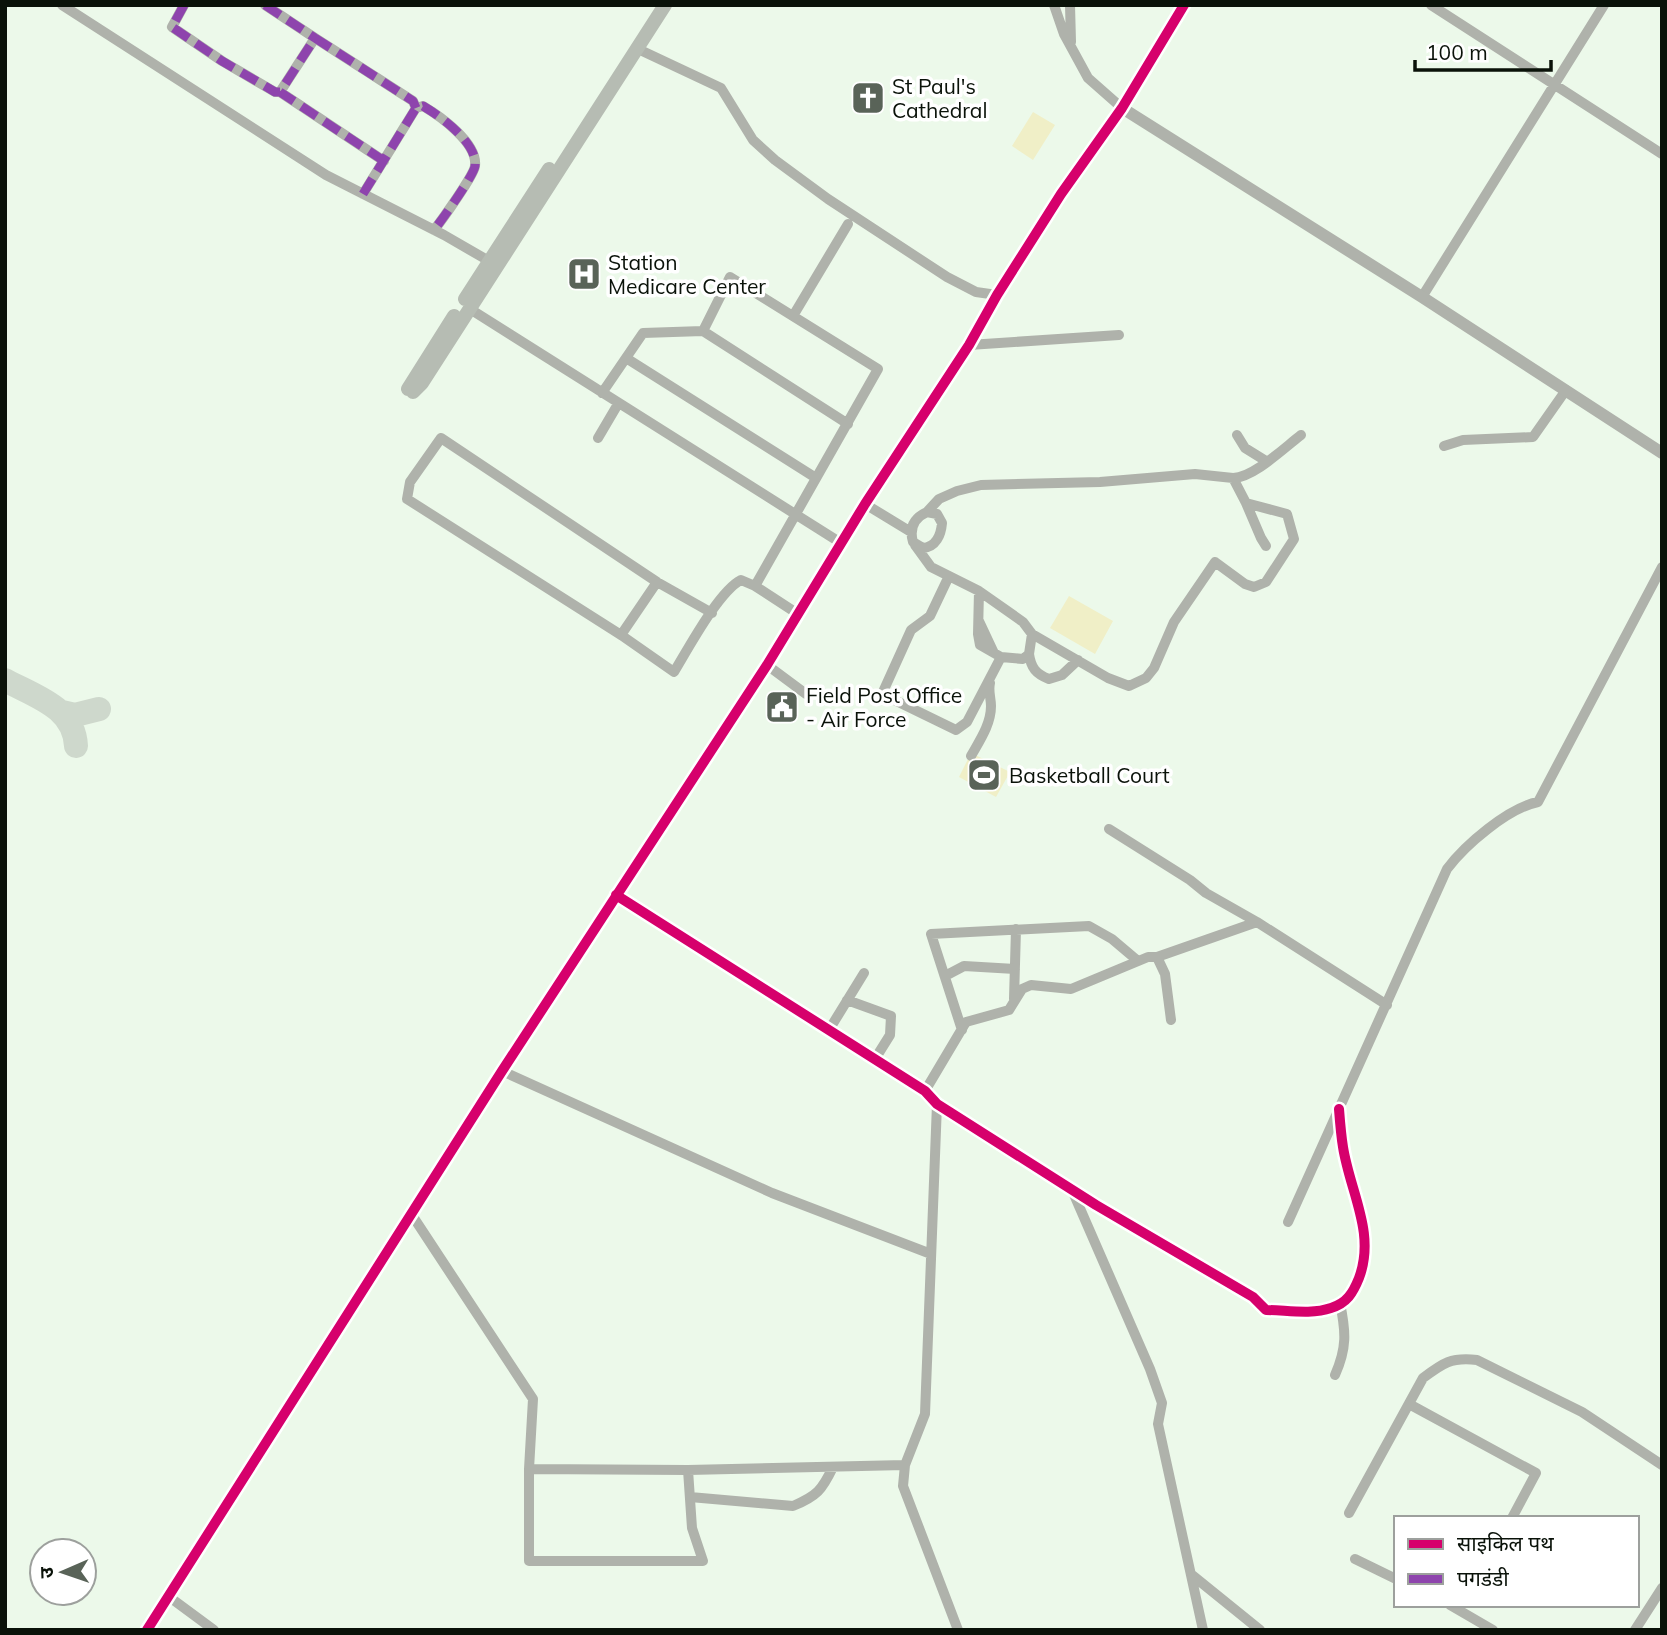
<svg xmlns="http://www.w3.org/2000/svg" width="1667" height="1635" viewBox="0 0 1667 1635" font-family="Mulish,'Noto Sans Devanagari',sans-serif">
<style>
.green{fill:#f0efc7}
.lines{fill:none;stroke-linecap:round;stroke-linejoin:round}
.taxiway{stroke:#ced8cc;stroke-width:24}
.minor{stroke:#afb2ab;stroke-width:10}
.tertiary{stroke:#afb2ab;stroke-width:12}
.secondary{stroke:#b6bcb3;stroke-width:14}
.quiet{stroke:#8e44ad;stroke-width:9;stroke-dasharray:18 9;stroke-linecap:butt}
.cycleway-casing{stroke:#fff;stroke-width:15}
.cycleway{stroke:#d6006c;stroke-width:10}
.labels{text-anchor:middle;dominant-baseline:central;stroke-width:7;stroke-linejoin:round;paint-order:stroke}
.poi-label{font-size:21px;fill:#0a1209;stroke:#fff;text-anchor:start}
</style>
<rect width="100%" height="100%" fill="#ecf9ea"/>
<path class="green" d="M1033 112 1055 125 1033 160 1012 146Z
M1069 596 1113 621 1095 654 1050 628Z
M971 753 1010 772 996 797 959 777Z"/>
<g class="lines">
<path class="taxiway" d="M5 680C36 697 74 707 76 746
M62 712 75 715 99 709"/>
<path class="minor" d="M62 5 326 175 444 235 489 261
M184 5 172 27 222 61 275 92H280
M265 5 315 38
M1054 5 1064 34 1088 78 1122 108
M1070 5 1071 42
M1431 5 1662 154
M638 49 721 88 753 140 775 160 828 199 947 277 976 292 997 295
M384 161 280 92 315 38 413 101 416 108
M363 194 416 108 423 106C440 116 478 143 475 166 474 175 442 220 434 230
M1422 297 1604 5
M470 309 841 543
M793 316 848 224
M703 331 848 424
M969 345 1119 335
M626 358 816 478
M602 393 643 333 703 331 730 277 878 369 755 586
M1237 435 1245 448 1266 461
M598 438 618 404
M1444 446 1463 440 1533 437 1566 390
M1233 478C1253 478 1284 448 1301 435
M1246 503 1261 538 1266 546
M865 504 911 532
M927 512 937 514 942 523C941 535 936 547 923 548L913 542C909 528 914 518 927 512Z
M915 545 931 567 979 591 1023 622 1032 634 1108 678 1129 686 1146 678 1154 668 1174 622 1215 562 1245 584 1254 587 1266 582 1294 539 1287 514 1246 503 1233 478 1195 474 1100 482 981 485 957 491 939 499 927 512
M949 576 930 616 911 630 882 694 956 730 967 722 1001 657 980 645 978 634 979 591
M712 613 657 582 441 438 410 482 407 499 621 635 674 672C688 649 719 591 741 580L755 586 798 614
M979 621 994 653
M621 635 657 582
M1029 654C1031 668 1036 674 1049 679L1062 675 1078 660
M1001 657 1023 659 1029 654 1032 634
M767 665 806 694
M971 756C980 740 991 724 991 706 991 698 988 691 990 683
M1109 829 1190 880 1206 893 1257 922 1157 957
M616 895 925 1091 937 1104 1096 1205 1253 1297 1266 1310C1286 1310 1311 1315 1331 1308 1347 1303 1353 1293 1359 1278 1376 1233 1350 1192 1343 1147 1341 1135 1340 1122 1339 1109
M1257 922 1387 1005
M945 976 964 966 1015 969
M1014 999 1016 929
M847 1000 891 1016 890 1035 875 1059
M829 1030 864 973
M962 1030 931 934 1089 926 1112 939 1138 961
M502 1071 772 1193 931 1254
M925 1091 966 1022 1009 1010 1022 989 1031 985 1071 989 1148 957H1157L1165 974 1171 1020
M937 1104 925 1414 905 1465 903 1486 958 1630
M1072 1190 1150 1369 1162 1403 1158 1424 1203 1630
M412 1215 533 1399 529 1469V1561H703L692 1528 688 1470
M1288 1222 1447 869C1465 845 1508 808 1538 802L1662 567
M1335 1375C1347 1348 1346 1332 1340 1303
M1409 1404 1536 1473 1512 1518
M529 1469 688 1470 905 1465
M690 1497 793 1506C817 1496 822 1490 833 1467
M1349 1513 1423 1378C1443 1363 1451 1357 1477 1360L1582 1412 1662 1465
M1355 1559 1396 1579
M1192 1575 1260 1630
M168 1596 214 1630
M1450 1605 1493 1630
M1635 1630 1662 1588"/>
<path class="tertiary" d="M1122 108 1422 297 1662 453
M147 1630 502 1071 767 665 865 504 969 345 997 295 1061 194 1122 108 1184 5"/>
<path class="secondary" d="M465 299 549 169
M408 389 454 316
M413 392 422 383 665 5"/>
<path class="quiet" d="M184 5 172 27 222 61 275 92H280
M265 5 315 38
M384 161 280 92 315 38 413 101 416 108
M363 194 416 108 423 106C440 116 478 143 475 166 474 175 442 220 434 230"/>
<defs>
<path id="cycleway" d="M616 895 925 1091 937 1104 1096 1205 1253 1297 1266 1310C1286 1310 1311 1315 1331 1308 1347 1303 1353 1293 1359 1278 1376 1233 1350 1192 1343 1147 1341 1135 1340 1122 1339 1109
M147 1630 502 1071 767 665 865 504 969 345 997 295 1061 194 1122 108 1184 5"/>
</defs>
<use href="#cycleway" class="cycleway-casing"/>
<use href="#cycleway" class="cycleway"/>
</g>
<defs>
<symbol id="church-square" viewBox="-11 -11 22 22"><rect x="-9" y="-9" width="18" height="18" rx="4" fill="#596358" stroke="#fff"/><path d="M-1.2-6h2.4v3.5h3.3v2.4h-3.3V6h-2.4V-.1h-3.3v-2.4h3.3Z" fill="#fff"/></symbol>
<symbol id="hospital-square" viewBox="-11 -11 22 22"><rect x="-9" y="-9" width="18" height="18" rx="4" fill="#596358" stroke="#fff"/><path d="M-5-5h3v3.5h4V-5h3V5h-3V1.5h-4V5h-3Z" fill="#fff"/></symbol>
<symbol id="civic-square" viewBox="-11 -11 22 22"><rect x="-9" y="-9" width="18" height="18" rx="4" fill="#596358" stroke="#fff"/><path d="M-.6-6.5H3V-4.5H.6V-3L4-1V1h2V6H-6V1h2V-1L-.6-3ZM-1.2 2.5V6h2.4V2.5Z" fill="#fff"/></symbol>
<symbol id="stadium-square" viewBox="-11 -11 22 22"><rect x="-9" y="-9" width="18" height="18" rx="4" fill="#596358" stroke="#fff"/><path d="M0-5a6.5 5 0 1 0 0 10a6.5 5 0 1 0 0-10ZM-3.5-1.8h7v3.6h-7Z" fill="#fff"/></symbol>
</defs>
<g fill-rule="evenodd">
<use href="#church-square" x="849" y="79" width="38" height="38"/>
<use href="#hospital-square" x="565" y="255" width="38" height="38"/>
<use href="#civic-square" x="763" y="688" width="38" height="38"/>
<use href="#stadium-square" x="965" y="756" width="38" height="38"/>
</g>
<g class="labels">
<g class="poi-label">
<text x="892" y="86">St Paul's<tspan x="892" dy="24">Cathedral</tspan></text>
<text x="608" y="262">Station<tspan x="608" dy="24">Medicare Center</tspan></text>
<text x="806" y="695">Field Post Office<tspan x="806" dy="24">- Air Force</tspan></text>
<text x="1009" y="775">Basketball Court</text>
</g>
</g>
<rect width="1667" height="1635" fill="none" stroke="#0a1209" stroke-width="14"/>
<rect x="1394" y="1516" width="245" height="91" fill="#ffffff" stroke="#9da09d" stroke-width="2"/>
<rect x="1408" y="1539" width="35" height="10" fill="#d6006c" stroke="#9da09d" stroke-width="2"/>
<text x="1457" y="1551" font-size="21" fill="#0a1209">साइकिल पथ</text>
<rect x="1408" y="1574" width="35" height="10" fill="#8e44ad" stroke="#9da09d" stroke-width="2"/>
<text x="1457" y="1586" font-size="21" fill="#0a1209">पगडंडी</text>
<g transform="translate(63 1572) rotate(268)"><circle r="33" fill="#ffffff" stroke="#9da09d" stroke-width="2"/>
<path d="M0-5L12 26L0 18L-12 26Z" fill="#596358"/>
<text y="-10" font-size="19" font-weight="bold" text-anchor="middle" fill="#0a1209">उ</text>
</g>
<path d="M1415 60v10h136v-10" fill="none" stroke="#0a1209" stroke-width="3.5"/>
<text x="1426" y="60" font-size="21" fill="#0a1209" stroke="#ffffff" stroke-width="5" paint-order="stroke">100 m</text>
</svg>
